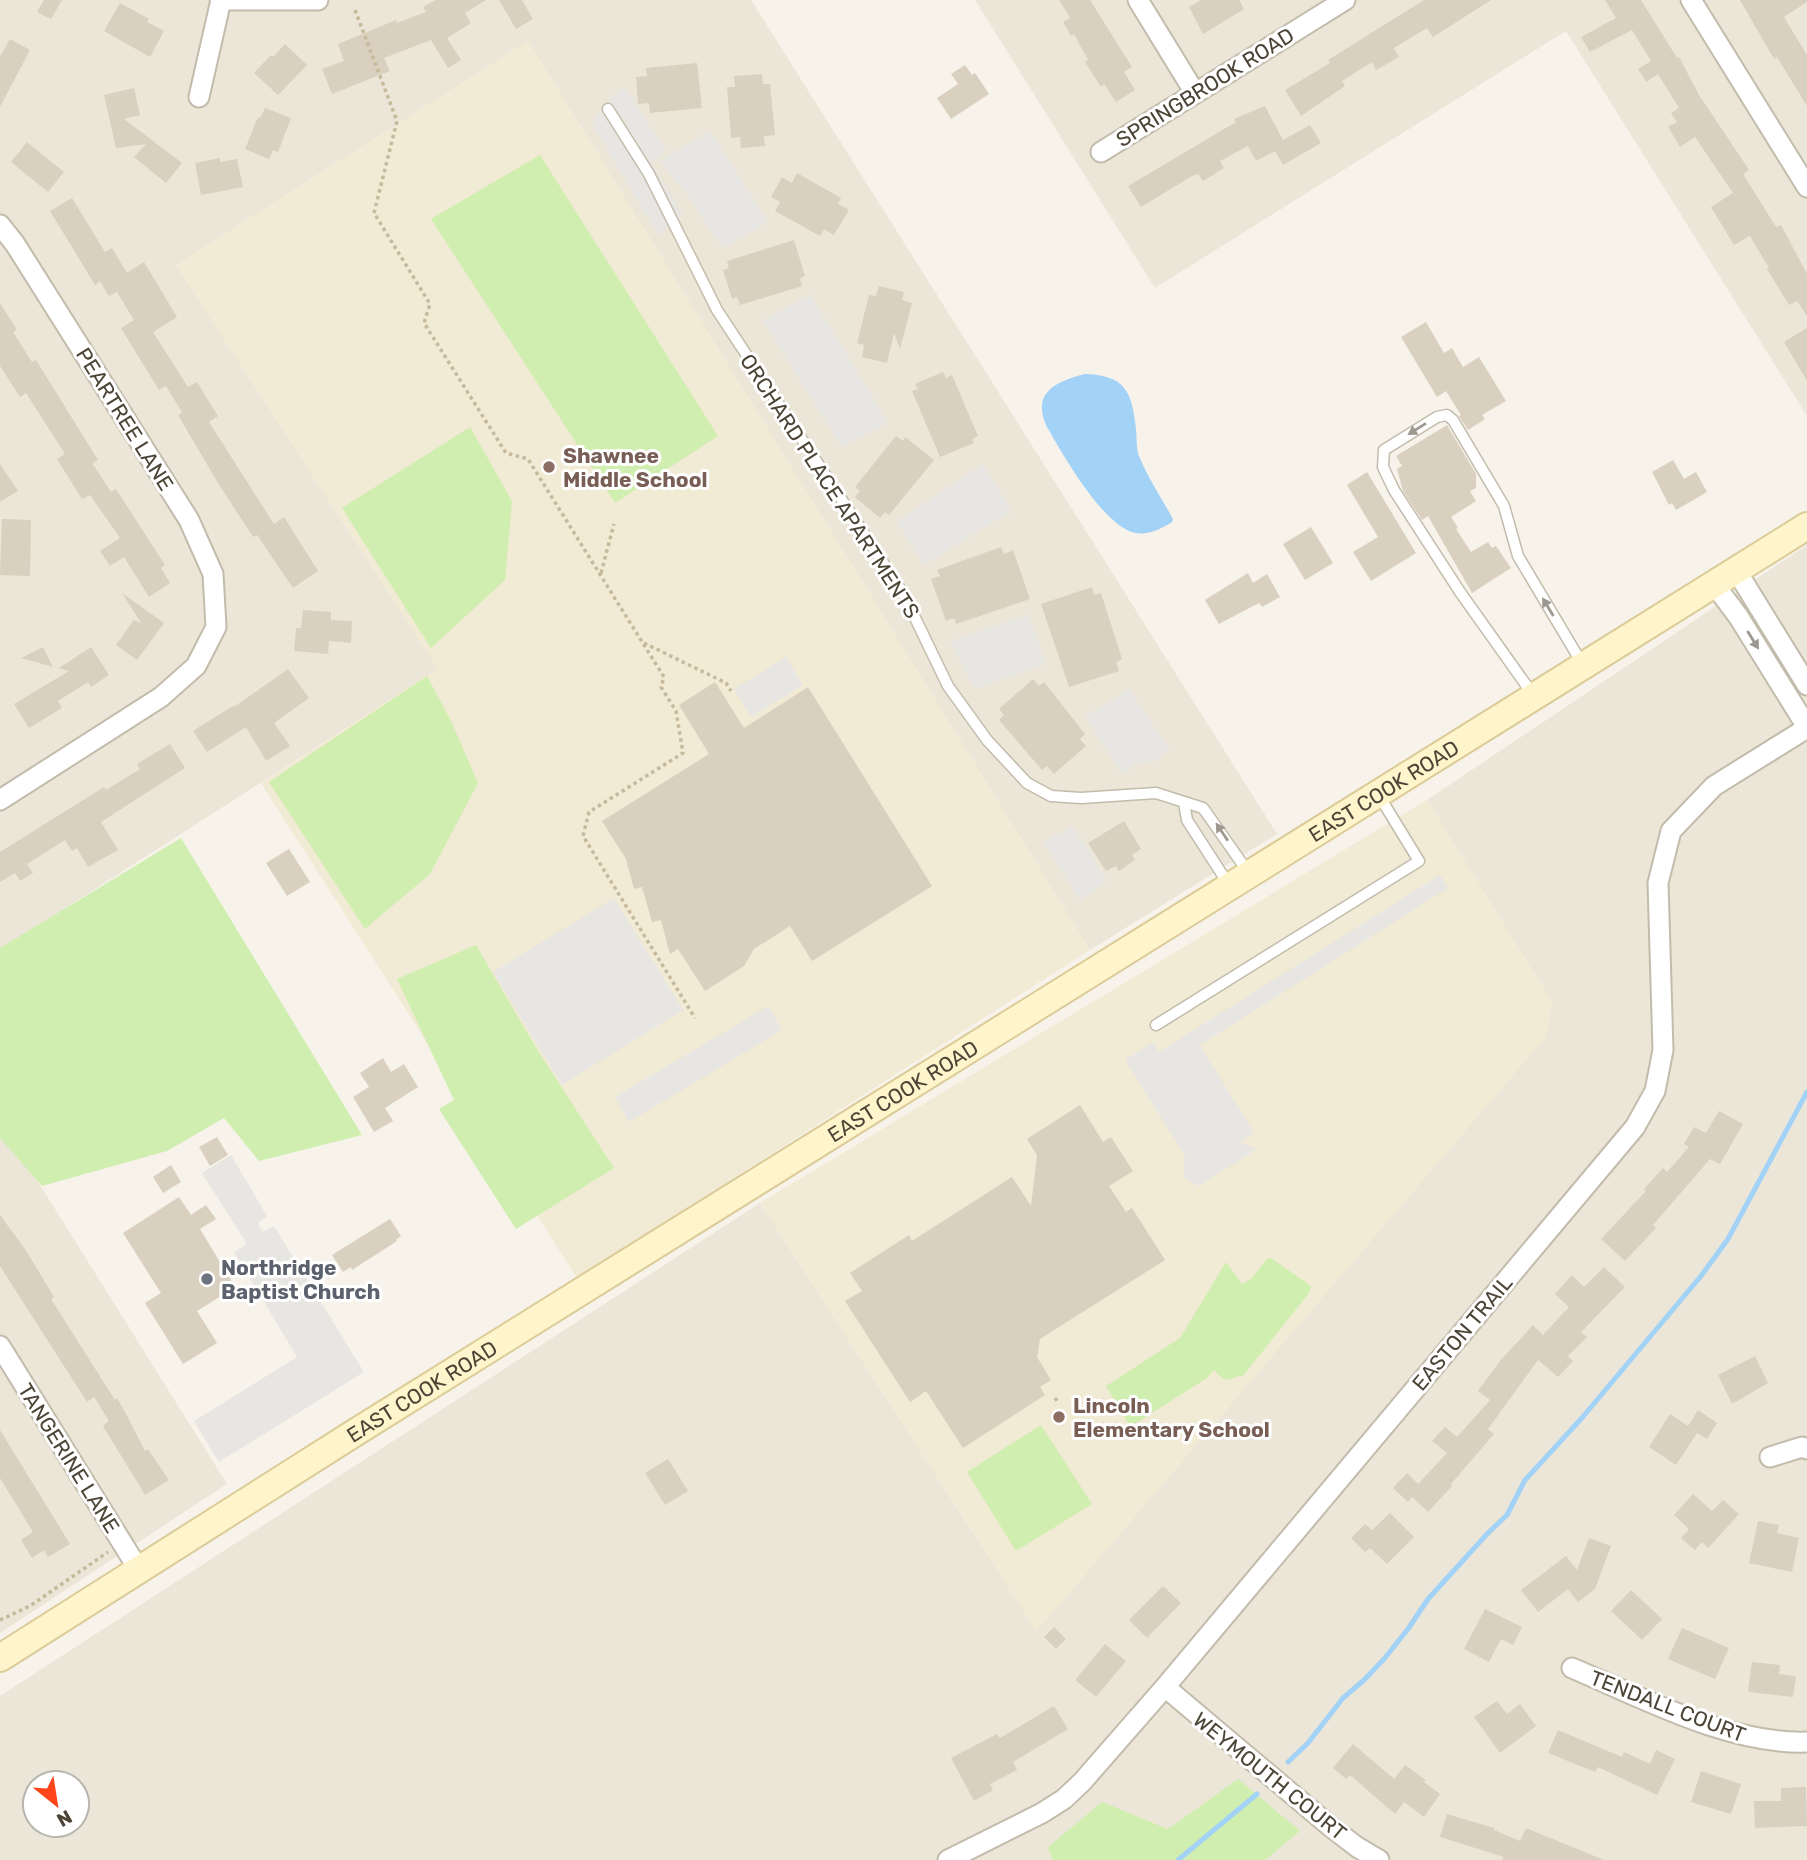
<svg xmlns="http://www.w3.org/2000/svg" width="1807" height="1860" viewBox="0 0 1807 1860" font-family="Rubik,sans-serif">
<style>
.residential{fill:#ebe6d8;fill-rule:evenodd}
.education{fill:#f1ead4}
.green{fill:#d0eeb0}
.parking{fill:#e8e6e2}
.water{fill:#a3d2f7}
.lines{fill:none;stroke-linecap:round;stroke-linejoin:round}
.stream{stroke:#a3d2f7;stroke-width:5}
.building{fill:#d9d0bf}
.lane-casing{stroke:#c3bcac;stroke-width:13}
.street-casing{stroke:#c3bcac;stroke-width:23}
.secondary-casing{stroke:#dbcb97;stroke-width:30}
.path{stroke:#c7b99c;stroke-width:3.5;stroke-dasharray:3.5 3.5;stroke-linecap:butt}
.lane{stroke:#fff;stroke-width:10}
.street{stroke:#fff;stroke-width:19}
.secondary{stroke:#fff5cc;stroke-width:26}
.oneway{fill:#9d9991}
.education-dot{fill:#8d6e63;stroke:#fff;stroke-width:2.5}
.worship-dot{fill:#6b7280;stroke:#fff;stroke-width:2.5}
.labels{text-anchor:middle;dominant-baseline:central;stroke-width:6;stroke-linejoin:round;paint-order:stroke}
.street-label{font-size:21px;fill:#4c4537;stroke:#fff}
.education-label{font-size:21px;font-weight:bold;fill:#785e54;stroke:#fff;text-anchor:start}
.worship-label{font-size:21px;font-weight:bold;fill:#5b616d;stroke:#fff;text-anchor:start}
</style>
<rect width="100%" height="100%" fill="#f7f3eb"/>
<path class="residential" d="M0 0H751L1277 834 1090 950 528 41 176 265 438 669 0 950Z
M975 0H1807V416L1566 31 1155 288Z
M1807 545V1860H0V1696L760 1203 1036 1630 1552 1002 1427 800ZM35 1783H77V1825H35Z
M0 1121 227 1484 0 1633Z"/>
<path class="education" d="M528 41 1090 950 577 1278 261 783 438 669 176 265Z
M1427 800 1552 1002 1546 1037 1037 1631 760 1203Z"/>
<path class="green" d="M540 155 718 436 615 503 431 219Z
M470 427 512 501 505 580 431 648 342 508Z
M427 676 451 721 478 783 430 874 365 929 269 782Z
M181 838 362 1135 259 1161 224 1118 167 1151 42 1186 0 1138V948Z
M476 945 538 1051 614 1168 516 1229 439 1109 454 1100 397 979Z
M1271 1258 1311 1286 1309 1293 1243 1376C1225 1377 1230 1387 1214 1370L1207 1378 1130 1427 1106 1386 1180 1338 1226 1262 1242 1284 1251 1279 1267 1259Z
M1041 1425 1092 1504 1016 1551 967 1472Z
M1238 1779 1300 1831 1265 1860H1052L1048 1847 1102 1802 1168 1829Z"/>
<path class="parking" d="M624 87 666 151 651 162 683 214 658 235 592 124 609 99Z
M710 131 768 222 723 249 687 194 659 161Z
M810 294 888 423 842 447 763 321Z
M983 464 1012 511 923 565 897 521Z
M1029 614 1046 664 975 689 956 654 951 641Z
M786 657 803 685 751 717 734 689Z
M1129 689 1170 750 1155 761 1136 764 1122 774 1085 717Z
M1073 826 1107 882 1080 900 1043 842Z
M1440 875 1448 888 1200 1045 1254 1133 1241 1142 1257 1149 1199 1186 1183 1177 1185 1156 1125 1060 1153 1042 1159 1052Z
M614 898 683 1010 562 1085 493 972Z
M768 1006 782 1030 629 1122 615 1097Z
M231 1155 267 1216 259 1222V1226L263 1232 274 1226 364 1372 219 1462 194 1421 297 1357 234 1252 246 1245 245 1241 202 1173Z"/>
<path class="water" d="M1084 374C1125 375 1132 391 1136 429 1137 438 1136 448 1139 456 1148 478 1162 499 1173 519L1172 522C1161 529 1149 535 1136 533 1104 528 1061 452 1046 425 1032 392 1056 382 1084 374Z"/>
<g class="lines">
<path class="stream" d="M1288 1762 1308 1743 1343 1698 1364 1680 1384 1659 1408 1629 1428 1599 1488 1533 1507 1515 1525 1480 1581 1419 1701 1276 1728 1239 1807 1092
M1178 1860 1257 1794"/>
</g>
<path class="building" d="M44 0H62L51 19 37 12Z
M436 0H486L465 13 471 23 447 38 461 60 448 68 431 40 384 58 390 71 332 94 322 69 344 61 338 44 396 20 397 23 426 12 423 7Z
M499 0H522L533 19 516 29Z
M1059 0H1090L1132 67 1124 72 1135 90 1116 102 1104 84 1101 87 1085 62 1088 60 1074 34 1071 36 1063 22 1070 18Z
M1201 0H1239L1244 9 1203 34 1189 7Z
M1424 0H1491L1433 37 1427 28 1394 48 1399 57 1376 70 1372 62 1342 81 1345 86 1301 116 1285 90 1330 63 1328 60Z
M1605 0H1641L1677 58 1679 57 1699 95 1749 170 1743 174 1776 227 1781 225 1807 274V316L1797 301 1789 305 1767 269 1769 268 1750 236 1734 245 1711 207 1733 193 1695 137 1680 147 1668 127 1677 122 1671 113 1679 108 1658 74 1646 82 1638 69 1651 61 1632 30 1590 52 1581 37 1616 18Z
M1740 0H1807V2L1784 17 1807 55V106L1777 57 1774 59Z
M120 3 149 19 147 22 164 31 150 57 104 31Z
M10 39 30 50 0 107V57Z
M285 44 307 65 278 95 254 73 271 55 273 57Z
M697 63 702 108 650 113 649 103 638 104 636 77 647 76 646 68Z
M965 65 972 75 975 73 989 94 951 119 937 98 958 84 951 74Z
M762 74 763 84H770L775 135 764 136 765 146 741 148 740 137 731 138 727 87H735L734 76Z
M134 88 140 115 124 119 182 163 166 183 134 157 146 144 116 148 104 95Z
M1265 106 1283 140 1310 125 1321 143 1283 165 1275 151 1256 161 1248 146 1220 161 1224 168 1203 181 1198 174 1192 176 1141 207 1128 186 1236 122 1234 119Z
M265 108 291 118 278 152 273 150 269 159 245 149 258 117 260 118Z
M27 142 64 172 48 192 11 162Z
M220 158V162L237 159 243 187 201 195 195 163Z
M797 173 841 198 838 204 849 210 834 235 824 229 820 236 775 211 780 202 771 197 782 177 792 183Z
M72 198 105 252 112 248 127 273 144 262 177 317 153 332 188 387 197 382 218 416 209 422 274 524 284 517 318 571 293 588 257 535 253 537 218 483 178 415 182 412 166 386 159 390 138 356 121 328 134 320 117 292 109 296 100 281 95 285 50 211Z
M794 240 805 276 800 278 802 286 740 305 737 297 732 299 723 270 729 268 727 261Z
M879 286 904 292 902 300 912 303 900 349 894 333 887 363 862 357 864 345 857 343 869 295 876 296Z
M0 303 17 330 13 332 32 362 36 360 98 460 92 463 111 492 116 489 165 565 161 568 170 583 149 597 124 557 110 566 100 551 120 538 90 495 82 499 57 459 65 454 26 393 20 397 0 366Z
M1426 322 1444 353 1452 348 1463 367 1479 357 1506 401 1482 415 1485 419 1468 430 1459 416 1461 415 1446 391 1437 397 1401 337Z
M1807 328V381L1784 342Z
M943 372 946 378 952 375 978 436 972 439 974 443 940 457 912 391 918 389 915 384Z
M1447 425 1476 474V488L1470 491 1476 501 1451 517 1458 528 1456 529 1471 552 1488 542 1492 548 1496 546 1511 568 1472 593 1428 516 1422 520 1403 491 1397 469 1402 466 1396 456Z
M896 436 903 441 905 437 934 460 889 515 885 512 880 518 855 497 860 491 855 487Z
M1673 460 1684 479 1696 472 1707 492 1676 510 1672 503 1669 505 1652 472Z
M0 464 18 491 0 502Z
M1367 472 1416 553 1371 581 1353 552 1378 537 1347 485Z
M2 519 31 520 30 576 0 575Z
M1311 527 1333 563 1305 580 1283 544Z
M1001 547 1004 554 1013 550 1030 599 956 624 954 618 946 621 931 579 940 576 937 570Z
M1248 573 1253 583 1267 574 1280 597 1262 607 1259 603 1219 624 1205 600Z
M1092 587 1094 595 1101 593 1122 659 1116 662 1119 671 1069 687 1041 604Z
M122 593 164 623 137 660 116 645 134 620 141 623Z
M303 610 331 612V620L352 621 351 643 329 641 328 654 294 651 296 628H301Z
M43 647 53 667 21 658Z
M91 647 109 675 91 687 88 682 58 701 62 708 29 728 14 704 69 671 59 668Z
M288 669 309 698 274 723 290 746 266 761 246 727 207 752 193 731 233 706 234 707Z
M1033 679 1039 686 1044 682 1085 734 1080 739 1086 746 1054 774 1047 766 1042 770 999 720 1004 715 999 709Z
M715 682 744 728 808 687 932 886 812 961 790 926 754 949 744 966 705 991 678 949 670 954 661 920 652 922 642 887 634 889 626 859 602 821 709 754 679 705Z
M170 744 185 768 101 822 118 850 88 867 77 848 72 851 65 840 27 864 33 873 20 881 15 873 0 882V852L104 787 106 790 140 769 137 764Z
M1124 821 1141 849 1132 855 1135 860 1119 871 1116 866 1106 871 1088 843Z
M289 849 310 882 287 896 266 863Z
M383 1058 391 1072 404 1064 418 1087 385 1108 393 1121 374 1132 353 1097 369 1087 360 1073Z
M1080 1105 1103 1142 1111 1137 1133 1171 1109 1186 1126 1212 1132 1208 1165 1260 1040 1339 1037 1357 1051 1380 1040 1387 1045 1395 963 1448 926 1391 910 1402 845 1301 862 1291 850 1273 909 1235 912 1241 1012 1177 1031 1206 1037 1155 1027 1139Z
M1719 1111 1743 1124 1720 1164 1710 1159 1653 1225 1656 1228 1625 1261 1601 1239 1646 1191 1644 1189 1663 1168 1667 1172 1689 1147 1684 1144 1694 1127 1706 1133Z
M217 1137 228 1155 210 1166 199 1147Z
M171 1165 181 1182 163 1193 153 1177Z
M179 1197 191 1215 206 1205 216 1219 200 1229 235 1287 197 1311 217 1343 183 1364 145 1303 161 1293 123 1233Z
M0 1215 25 1249 54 1297 51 1299 115 1400 117 1398 125 1412 145 1451 148 1449 169 1480 145 1495 103 1426 109 1421 94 1397 87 1402 0 1266Z
M390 1219 401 1236 396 1240 397 1241 352 1270 351 1267 343 1272 332 1255Z
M1604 1267 1625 1287 1581 1332 1587 1337 1568 1356 1573 1361 1558 1377 1538 1360 1488 1429 1494 1434 1451 1484 1452 1486 1428 1512 1412 1497 1408 1502 1393 1488 1407 1473 1418 1484 1447 1453 1432 1441 1445 1427 1457 1437 1490 1400 1478 1391 1500 1361 1533 1325 1543 1335 1569 1307 1555 1294 1572 1275 1584 1287Z
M1755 1356 1768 1383 1732 1404 1718 1375Z
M1698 1410 1717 1423 1707 1439 1697 1433 1676 1465 1649 1447 1670 1414 1688 1426Z
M0 1430 70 1544 48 1557 44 1550 32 1558 21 1540 33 1532 0 1478Z
M668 1459 688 1491 665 1505 645 1473Z
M1693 1494 1712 1511 1723 1500 1739 1514 1708 1548 1702 1542 1695 1550 1681 1538 1689 1529 1674 1515Z
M1390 1513 1414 1537 1387 1564 1370 1548 1365 1552 1351 1538 1365 1524 1372 1530Z
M1758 1521 1779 1525 1777 1533 1799 1538 1792 1572 1749 1563Z
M1589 1538 1611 1546 1595 1589 1578 1602 1568 1589 1538 1612 1521 1590 1566 1556 1577 1570Z
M1163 1586 1181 1603 1147 1638 1129 1620Z
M1631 1590 1662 1619 1642 1640 1611 1611Z
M1485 1609 1522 1627 1513 1645 1501 1639 1489 1662 1464 1649Z
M1054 1627 1066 1639 1056 1649 1044 1637Z
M1682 1628 1729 1648 1715 1679 1668 1659Z
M1105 1644 1126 1661 1096 1697 1075 1680Z
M1752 1662 1780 1665 1779 1674 1796 1676 1793 1697 1748 1692Z
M1497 1701 1507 1714 1520 1704 1536 1726 1500 1753 1474 1717Z
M1054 1706 1068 1729 1013 1762 1017 1770 990 1784 993 1790 974 1801 951 1758 997 1734 1000 1738Z
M1558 1730 1622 1757 1624 1752 1650 1764 1656 1750 1675 1759 1657 1795 1598 1767 1595 1772 1548 1753Z
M1353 1744 1394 1779 1405 1765 1426 1780 1424 1782 1440 1794 1424 1817 1404 1802 1395 1814 1350 1775 1346 1779 1333 1768Z
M1701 1771 1741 1784 1731 1814 1691 1802Z
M1806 1787 1807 1826 1755 1828 1754 1801H1781V1788Z
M1447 1814 1494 1828V1830L1520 1841 1526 1828 1604 1860H1502L1504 1857 1440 1837Z"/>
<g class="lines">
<defs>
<path id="lane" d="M608 109 649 174 717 310 903 593 948 686 987 740 1027 783 1051 796 1081 798 1156 793 1203 808 1248 872
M1534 696 1460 592 1394 490 1383 467 1384 450 1437 417 1447 415 1453 420 1504 506 1518 556 1583 665
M1184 803 1187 820 1229 885
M1156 1025 1419 861 1378 794"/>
<path id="street" d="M220 0H318
M1138 0 1195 93
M1691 0 1807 187
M199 97 221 0
M1101 152 1345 0
M0 225 15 244 189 520 213 574 216 627 196 666 161 697 0 800
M1736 570 1807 685
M1714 584 1738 616 1807 727
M0 1346 139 1570
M1770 1457 1802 1447 1807 1449
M1572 1668C1643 1698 1730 1745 1807 1742
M1165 1687 1331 1827 1357 1847 1379 1860
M948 1860 1042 1813 1064 1799 1082 1782 1165 1687 1635 1127 1655 1091 1663 1050 1658 883 1671 831 1714 786 1807 728"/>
<g id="secondary">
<path id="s1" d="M0 1658 356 1432 1807 526"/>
</g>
</defs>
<use href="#lane" class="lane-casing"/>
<use href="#street" class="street-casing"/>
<use href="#secondary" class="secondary-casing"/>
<path class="path" d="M355 10 397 121 374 213 430 304 424 323 506 453 528 459 664 677 661 687 676 711 683 753 589 812 583 836 695 1018
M601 573 614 524
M644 643 726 683 731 691
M1055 1398 1058 1402
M0 1620 30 1606 108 1552"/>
<use href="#lane" class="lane"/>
<use href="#street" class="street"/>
<use href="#secondary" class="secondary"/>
</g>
<defs><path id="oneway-solid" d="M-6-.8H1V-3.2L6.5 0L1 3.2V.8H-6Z" transform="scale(1.75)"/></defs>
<g class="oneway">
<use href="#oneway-solid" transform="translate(1417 429) rotate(148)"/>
<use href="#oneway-solid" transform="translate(1548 607) rotate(-121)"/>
<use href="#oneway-solid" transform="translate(1753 640) rotate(58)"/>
<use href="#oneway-solid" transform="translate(1222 832) rotate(-124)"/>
</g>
<g class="education-dot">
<circle cx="549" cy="467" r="7"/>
<circle cx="1059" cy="1417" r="7"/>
</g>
<circle class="worship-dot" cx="207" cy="1279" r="7"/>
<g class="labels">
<g class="street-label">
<text transform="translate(1205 87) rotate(-32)">SPRINGBROOK ROAD</text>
<text transform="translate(125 419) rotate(58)">PEARTREE LANE</text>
<text transform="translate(830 486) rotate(57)">ORCHARD PLACE APARTMENTS</text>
<text stroke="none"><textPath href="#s1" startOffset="1633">EAST COOK ROAD</textPath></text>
<text stroke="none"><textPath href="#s1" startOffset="1066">EAST COOK ROAD</textPath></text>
<text transform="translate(1462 1333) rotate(-50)">EASTON TRAIL</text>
<text stroke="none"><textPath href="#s1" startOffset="499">EAST COOK ROAD</textPath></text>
<text transform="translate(69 1458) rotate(58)">TANGERINE LANE</text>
<text transform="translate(1668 1706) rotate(21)">TENDALL COURT</text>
<text transform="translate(1270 1776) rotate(39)">WEYMOUTH COURT</text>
</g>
<g class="education-label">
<text x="563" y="455">Shawnee<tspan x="563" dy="24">Middle School</tspan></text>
<text x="1073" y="1405">Lincoln<tspan x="1073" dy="24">Elementary School</tspan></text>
</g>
<g class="worship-label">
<text x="221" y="1267">Northridge<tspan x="221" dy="24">Baptist Church</tspan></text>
</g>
</g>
<g transform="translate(56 1804) rotate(150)"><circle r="33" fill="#ffffff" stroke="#b7b5af" stroke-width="2"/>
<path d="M0-5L12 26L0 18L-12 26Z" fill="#ff4519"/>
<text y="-10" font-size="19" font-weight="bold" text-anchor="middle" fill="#4c4537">N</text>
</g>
</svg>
